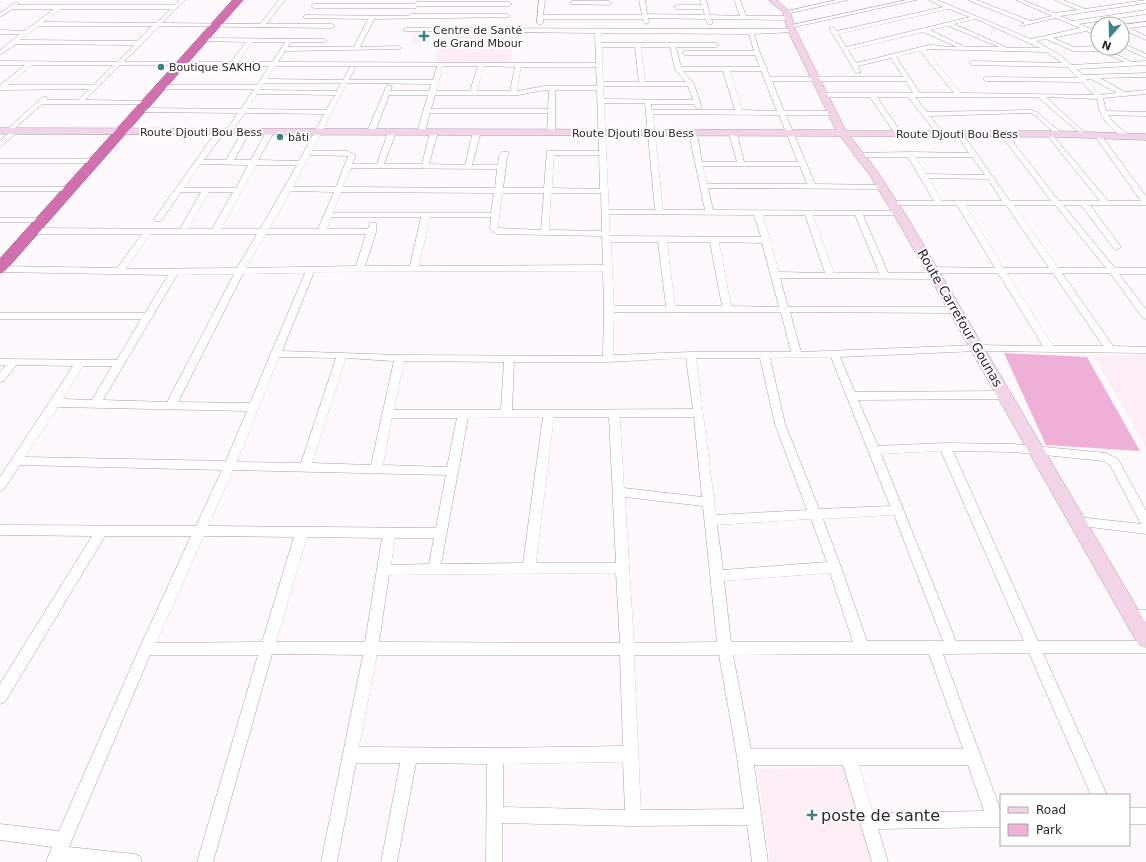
<svg xmlns="http://www.w3.org/2000/svg" width="1146" height="862" viewBox="0 0 1146 862" font-family="'DejaVu Sans',sans-serif">
<style>
.built{fill:#fdeef6}
.green{fill:#efb0d7}
.lines{fill:none;stroke-linecap:round;stroke-linejoin:round}
.street-casing{stroke:#ae9da7;stroke-width:1}
.secondary-casing{stroke:#ae9da7;stroke-width:1}
.highway-casing{stroke:#985681;stroke-width:1}
.street{fill:#fff;fill-rule:evenodd}
.secondary{fill:#f1d4e7;fill-rule:evenodd}
.highway{fill:#d16faf;fill-rule:evenodd}
.poi-dot{fill:#3c8481;stroke:#fff;stroke-width:1.5}
.labels{text-anchor:middle;dominant-baseline:central;stroke-width:4;stroke-linejoin:round;paint-order:stroke}
.far-poi-label{font-size:11px;fill:#2f282c;stroke:#fff;text-anchor:start}
.far-street-label{font-size:11px;fill:#2f282c;stroke:#fff}
.street-label{font-size:13px;fill:#2f282c;stroke:#fff}
.near-poi-label{font-size:16px;fill:#2f282c;stroke:#fff;text-anchor:start}
</style>
<rect width="100%" height="100%" fill="#fdf9fc"/>
<path class="built" d="M443 32 514 33 510 62H434Z
M414 33H437L434 39H426L425 43H411Z
M1093 355H1146V447Z
M846 767 873 862H770L757 769Z"/>
<path class="green" d="M1004 353 1087 357 1140 451 1046 445Z"/>
<g class="lines">
<defs>
<path id="street" d="M179 0H185L162 23 260 24 279 0H285L266 24H332L335 26 332 28 159 26 124 62H231L246 42 200 41V39L202 38 324 39 327 41 326 42H291L288 47H354L368 19 304 18 303 17 306 15 408 16 411 14H507L509 15V17L374 19 360 47 398 46 401 48 400 49 285 51 278 62 596 63 595 33 404 31 403 30 406 28 792 29 794 30V32L754 34 760 53 770 77H903L891 58 858 66 861 72 856 73 829 28 834 27 837 31 943 7 929 0H937L1031 39 1080 28 1056 18 1021 26V24L1025 23 968 0H976L1031 21 1052 16 1016 0H1023L1054 13 1078 10 1055 0H1063L1085 9 1146 0V3L1060 16 1073 21 1146 10V14L1079 24 1098 32V36L1086 31 1053 38 1074 47 1098 46V48H1103L1132 62 1146 61V65L1076 69 1083 75 1146 73V77L1100 78 1125 92 1146 90V94L1103 98 1106 111 1146 112V116L1108 115 1114 123 1129 135V137C1121 139 1104 122 1101 114 1099 109 1098 104 1097 99L1046 97 1086 134V136L1084 137 1038 97H915L927 112 1031 110 1037 112 1063 134 1061 135H1057L1033 114 1028 113 930 116 944 134 940 136 938 135 908 97H877L902 134 898 136 896 135 870 97H823L820 95 823 93H913L906 81H772L784 111H832L835 113 832 115H786L815 184 883 185 887 187 883 189 708 188 713 210 902 211V215H863L888 273H935L939 276 935 279 780 278 788 307H954L959 310 954 313 790 312 801 352 976 345 1043 346 998 273H932L928 270 932 267 995 268 957 205H890V201H934L908 157H855V153L910 152 969 153 956 134 960 132 962 133 1010 201H1051L1000 134 1004 132 1006 133 1059 201H1100L1047 135 1045 134 1049 132 1051 133 1108 201H1141L1094 135 1098 133 1100 134 1146 196V205H1090L1121 247 1117 250 1114 249 1081 205H1063L1115 268H1146V274H1119L1146 309V319L1143 318 1110 273H1062L1113 346 1146 347V353L976 351 840 357 855 392 1004 391 1008 392 1009 395 1008 398 1004 399 858 400 878 446 945 443 1014 444 1106 453 1118 459 1146 511V534L1074 525 1072 522 1074 519 1078 517 1141 524 1110 465 1104 461 1014 452 953 451 1038 641H1146V653H1043L1107 795H1091L1029 653 943 654 1001 811V827L878 829 888 862H872L843 765H754L768 862H752L747 825 633 826 502 823V862H486L487 764 416 763 397 862H381L400 763H356L337 862H321L363 655 272 654 213 862H197L258 655H150L69 847 134 854 140 856 142 862H46L52 847 0 840V824L59 831 139 649 191 536H105L5 702 0 704V684L92 536 0 535V525L196 526 222 470 20 465 4 489 0 491V477L73 366 16 365 4 381 0 382V372L6 365H0V359L117 360 141 319H0V313H145L168 275 0 272V266L117 268 142 234H33L29 231 33 228 180 229 201 192H181L161 221H155L154 219 214 135H220L221 137 204 160H226L242 132 246 130 250 132 234 160H251L266 132 270 130 274 132 258 160 299 161 324 114 245 113 231 133 229 134 225 132 238 113 140 112 137 110 140 108 241 109 254 89H161L158 87 161 85H257L269 66 120 65 85 100 146 101 148 102V104H42L14 129 19 131 0 147V141L9 133 6 132V130L43 97H47L48 98 47 100H78L89 89 0 90V85L25 65H0V61L117 62 134 45 16 44 0 55V50L20 34H0V30L25 31 54 9H13L0 17V13L16 2 19 4 17 5H174ZM61 9H170L156 23 43 22ZM949 9 970 17 846 47 838 34ZM976 19 1040 48H1008L954 24ZM39 26H152L137 41 20 40ZM948 26 999 47H965L930 30ZM923 32 957 47 936 46 933 44 856 63 848 50ZM601 33 749 34 754 51H685L682 53 685 55H755L760 67H681L676 47H716L719 45 716 43H601ZM1046 39 1073 51H1099L1125 62 1072 65 1060 55 1036 41ZM252 42H285L272 62H238ZM602 47H635L639 82H603ZM641 47H670L675 69 686 82H645ZM926 49 1046 52 1062 63 972 61 969 63 972 65 1067 67 1078 78 986 77 983 79 986 81 1082 82 1094 95 961 93ZM920 51 954 93H920L896 57ZM32 65H113L93 85H8ZM275 66H437L433 80H349L355 68 352 66 350 67 343 80 267 79ZM443 66H478L470 91H436ZM484 66 515 67 510 91H477ZM521 67H596L597 86H545L517 91ZM683 71H723L735 110H652L651 104H694L697 109H701L702 108 694 84ZM730 71H761L777 111 742 110ZM1086 79H1091L1117 93 1100 95ZM264 83H341L337 91 260 90ZM347 83 431 84 429 91H390L392 86 387 85 367 132 371 134 375 132 389 95H428L417 132 419 133 425 132 430 113H548L547 133 551 135 555 133V90H597L599 151H547L544 188H503L507 157 509 154 508 152H502L499 156 498 165H472L481 132 477 130 473 132 465 165 429 164 438 132 434 130 430 132 422 164H384L396 132 392 130 388 132 377 164H352L356 155 347 151H312ZM603 86H688L693 100 604 99ZM545 90H549L548 109H431L435 95H518ZM257 94 335 95 326 110 247 109ZM604 103H645L655 210H609ZM653 114 779 115 798 162H744L737 134 733 132 729 134 737 162H702L697 134 695 133H691L689 134 705 210H663ZM310 155 348 156 336 187H293ZM554 155H599L600 189 552 188ZM916 157H972L985 175 926 174ZM201 164 248 165 236 188H184ZM256 165H297L260 229H221ZM703 166H800L807 184H707ZM351 168 497 169 495 188 343 187ZM929 178 988 179 1002 201H942ZM291 191 334 192 318 229H269ZM209 192H233L212 229H188ZM341 192 494 193 491 213H333ZM502 193H544L541 230 498 228ZM551 193H601L602 231 549 230ZM965 205H1006L1049 268H1004ZM1014 205H1055L1106 268H1058ZM609 214 754 215 761 237 610 236ZM763 215H805L825 273 779 272ZM813 215H855L879 273H834ZM331 217H421L410 266H365L376 232V223H370L368 229H327ZM430 217H491L490 229 497 234 602 236 603 265 419 266ZM150 234H257L237 268 126 269ZM266 234H366L356 266 246 268ZM611 242H658L666 306H614ZM667 242H710L722 306H675ZM719 242 762 243 779 307 731 306ZM603 271 604 309 603 356 400 355 282 351 314 272ZM305 273 250 403 178 402 243 274ZM1007 273H1053L1103 346H1053ZM234 274 167 402 103 400 177 275ZM614 312H781L791 352H691L613 355ZM279 357 336 358 301 463 237 462ZM831 357 890 506 819 509 785 424 770 358ZM346 358 394 361 371 465 312 463ZM686 358 693 409 512 410 514 362H608ZM696 358H760L775 424 807 510 716 515ZM404 361 504 362 501 410H394ZM83 366H112L92 400 63 399ZM58 407 247 411 226 461 25 457ZM543 417 523 563 441 564 468 418ZM554 417H609L616 563H536ZM620 417H694L702 497 624 488ZM392 418H457L447 467 383 465ZM941 451 1024 641H956L881 454ZM233 470 446 475 436 528 208 526ZM625 497 703 506 717 642 634 643ZM894 515 943 641H867L841 567 823 519ZM811 519 827 562 723 570 717 525ZM204 536 294 537 262 642 156 643ZM307 537 382 538 365 642H276ZM395 538H434L429 564 391 565ZM616 573 620 643 379 642 389 575ZM830 573 853 642H731L724 581ZM822 654H929L963 749H751L733 655ZM377 655H620L623 746 495 748 359 747ZM634 655H719L737 757 744 809 641 810ZM623 762 625 810 503 807V764ZM859 765H968L984 811 873 813Z
M539 0H545L543 15H642L639 0H645L647 14 705 15 703 9H677L674 7 677 5H702L700 0H706L710 15 740 16 734 0H740L746 16H788L791 18 788 20 711 19 713 23 710 25 707 23 706 19 648 18 649 22 646 24 643 22V19H543V23L540 25 537 23Z
M836 0H847L786 14 783 12Z
M906 0H916L790 28 787 26Z
M573 1H609L612 3 609 5 571 4V2Z
M416 2H509L512 4 509 6H418L416 8H314L311 6 314 4H414Z
M1146 22V26L1129 28 1146 36V40L1122 29V25Z
M1122 43 1146 54V58L1122 47Z
M0 159H94L98 161 94 163H0Z
M0 187H70L74 189 70 191H0Z
M0 218H43L47 220 43 222H0Z
M1133 610H1146V622H1133L1128 620 1126 616 1128 612Z
M1129 808H1146V824H1129Z"/>
<path id="secondary" d="M769 0H777L790 12 796 31 846 131H1059L1146 134V140L1059 137 850 136 877 171 909 220 1146 623V648L1139 646 897 220 869 174 840 136 0 134V128L836 130 788 31 783 13Z"/>
<path id="highway" d="M233 0H243L5 271 0 273V259Z"/>
</defs>
<use href="#street" class="street-casing"/>
<use href="#secondary" class="secondary-casing"/>
<use href="#highway" class="highway-casing"/>
<use href="#street" class="street"/>
<use href="#secondary" class="secondary"/>
<use href="#highway" class="highway"/>
</g>
<g class="poi-dot">
<path d="M422 30h4v4h4v4h-4v4h-4v-4h-4v-4h4z"/>
<circle cx="161" cy="67" r="4"/>
<circle cx="280" cy="137" r="4"/>
<path d="M810 809h4v4h4v4h-4v4h-4v-4h-4v-4h4z"/>
</g>
<g class="labels">
<g class="far-poi-label">
<text x="433" y="30">Centre de Santé<tspan x="433" dy="13">de Grand Mbour</tspan></text>
<text x="169" y="67">Boutique SAKHO</text>
<text x="288" y="137">bâti</text>
</g>
<g class="far-street-label">
<text x="201" y="132">Route Djouti Bou Bess</text>
<text x="633" y="133">Route Djouti Bou Bess</text>
<text x="957" y="134">Route Djouti Bou Bess</text>
</g>
<g class="street-label">
<text transform="translate(960 318) rotate(60)">Route Carrefour Gounas</text>
</g>
<g class="near-poi-label">
<text x="821" y="815">poste de sante</text>
</g>
</g>
<rect x="1000" y="794" width="130" height="52" fill="#ffffff" stroke="#aca9ab"/>
<rect x="1008" y="807" width="20" height="6" fill="#f1d4e7" stroke="#aca9ab"/>
<text x="1036" y="814" font-size="12" fill="#2f282c">Road</text>
<rect x="1008" y="824" width="20" height="12" fill="#efb0d7" stroke="#aca9ab"/>
<text x="1036" y="834" font-size="12" fill="#2f282c">Park</text>
<g transform="translate(1110 36) rotate(200)"><circle r="19" fill="#ffffff" stroke="#aca9ab"/>
<path d="M0-3L7 15L0 10L-7 15Z" fill="#3c8481"/>
<text y="-6" font-size="11" font-weight="bold" text-anchor="middle" fill="#2f282c">N</text>
</g>
</svg>
